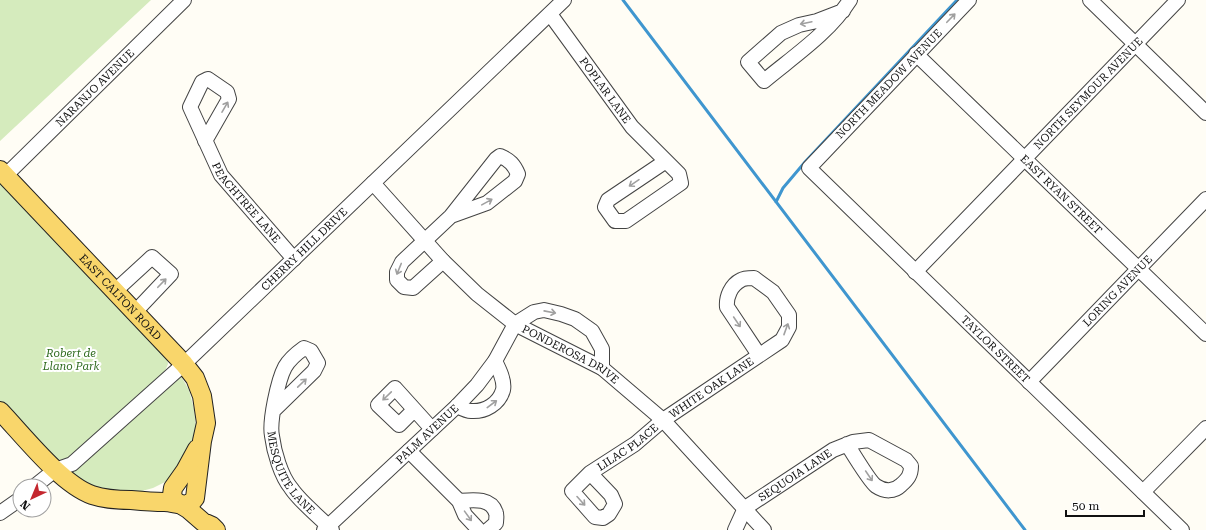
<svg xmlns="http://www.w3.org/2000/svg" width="1206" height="530" viewBox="0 0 1206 530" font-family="'Roboto Serif',serif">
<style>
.green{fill:#d5ebbd}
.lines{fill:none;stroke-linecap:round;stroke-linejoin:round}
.stream{stroke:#3f96cf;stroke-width:3}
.minor-casing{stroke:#444;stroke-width:16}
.major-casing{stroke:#222;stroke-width:20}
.minor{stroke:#fff;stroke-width:14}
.major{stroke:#f9d66b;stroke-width:18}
.oneway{stroke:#a0a0a0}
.labels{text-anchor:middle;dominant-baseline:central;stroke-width:4;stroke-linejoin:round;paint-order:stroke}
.street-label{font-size:11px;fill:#111;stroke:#fff}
.park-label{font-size:11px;font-style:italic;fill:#2f6b1f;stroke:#fff}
</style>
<rect width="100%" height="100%" fill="#fffdf5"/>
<path class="green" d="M0 0H151L0 141Z
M0 179 167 356 168 364 165 371 71 459 61 462 52 457 0 402Z
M181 376 189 390 194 409 196 427 194 439 169 480 153 488 142 491 128 493 114 492 90 485 72 473 171 381Z"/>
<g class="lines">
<path class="stream" d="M623 0 1025 530
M776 202 783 188 805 162 957 0"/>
<defs>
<g id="minor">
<path id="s1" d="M969 0 809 168 1182 530"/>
<path d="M1090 0 1206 113"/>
<path d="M843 11 817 21 799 25 781 33 748 62 764 81C794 56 829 33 850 0"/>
<path id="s2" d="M550 14 632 127 679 174 681 183 626 221H615L605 207 608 200 666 161"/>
<path id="s3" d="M916 54 1206 334"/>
<path id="s4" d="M205 141 229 99 227 92 208 79 202 82 190 107 221 175 294 259"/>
<path id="s5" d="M5 176 184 0"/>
<path id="s6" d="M373 183 443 261 477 294 515 324 602 368 663 420 764 530"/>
<path d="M443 261 413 288 404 287 397 280V272L402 262 451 216 496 159 500 156C510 160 514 165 518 174L515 181 487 203 451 216"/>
<path id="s7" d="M915 272 1178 0"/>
<path d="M115 291 152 257 171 274 135 312"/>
<path id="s8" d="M1029 382 1206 199"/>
<path d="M457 406C461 408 467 411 471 411 485 412 499 404 503 390 505 381 499 369 495 361"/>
<path id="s9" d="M274 410 314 371 318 363 311 351 304 348C297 353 289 360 285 367 278 380 269 422 272 436 274 452 281 476 291 488 301 503 319 516 332 530"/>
<path d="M414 410 399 425 378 405 395 388 432 429"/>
<path d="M409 451 459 501 465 515 479 530"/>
<path id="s10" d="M590 473 611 495 615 504 609 514 603 518 595 517 572 491 590 473 635 444 663 420 782 340 789 327V315L773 292 754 278C750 278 744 278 741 280 731 285 726 297 727 307L759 355"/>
<path id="s11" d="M35 486 55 470 72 464 184 364 564 0"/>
<path d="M1143 492 1206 428"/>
<path d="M459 501C472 500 491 497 496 513 497 515 496 520 496 523L488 530"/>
<path d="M0 513 20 499"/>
<path id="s12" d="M324 530 457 406 477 385 495 361 515 324 534 312 544 310 561 314 575 319 592 331 602 349V368"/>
<path id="s13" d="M735 530 745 508 833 450 853 442 869 440 906 460 911 466C911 475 908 479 901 485 894 492 885 492 876 486 870 482 852 452 847 444"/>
</g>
<g id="major">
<path id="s14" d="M0 170 184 364 195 378 202 396 206 423 202 441 195 498C187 510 176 502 164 502 153 502 142 501 131 500 118 500 104 499 92 495 61 484 23 435 0 411"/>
<path d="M197 449 185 471 173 488 172 495 175 501 188 509 203 522 212 526 216 530"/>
</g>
</defs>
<use href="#minor" class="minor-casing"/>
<use href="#major" class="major-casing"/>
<use href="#minor" class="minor"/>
<use href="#major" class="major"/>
</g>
<defs><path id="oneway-shaft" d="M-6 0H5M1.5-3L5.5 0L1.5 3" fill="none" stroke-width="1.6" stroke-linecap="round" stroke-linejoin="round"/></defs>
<g class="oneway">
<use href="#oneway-shaft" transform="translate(951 18) rotate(-46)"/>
<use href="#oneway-shaft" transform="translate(806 23) rotate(168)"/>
<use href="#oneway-shaft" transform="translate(225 107) rotate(-60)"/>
<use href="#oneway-shaft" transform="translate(634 183) rotate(146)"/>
<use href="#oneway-shaft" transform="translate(487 202) rotate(-29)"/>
<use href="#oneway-shaft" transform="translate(399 269) rotate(112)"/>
<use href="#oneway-shaft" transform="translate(162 283) rotate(-46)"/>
<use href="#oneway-shaft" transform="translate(550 312) rotate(11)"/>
<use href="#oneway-shaft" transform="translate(737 322) rotate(56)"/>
<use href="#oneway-shaft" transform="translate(786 329) rotate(-70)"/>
<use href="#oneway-shaft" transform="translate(302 383) rotate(-44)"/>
<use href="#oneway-shaft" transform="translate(387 396) rotate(136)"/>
<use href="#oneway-shaft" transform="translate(492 404) rotate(-37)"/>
<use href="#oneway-shaft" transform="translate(869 476) rotate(56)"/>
<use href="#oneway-shaft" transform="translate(581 501) rotate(48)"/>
<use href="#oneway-shaft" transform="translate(468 516) rotate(54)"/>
</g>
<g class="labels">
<g class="street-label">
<text transform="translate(889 84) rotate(-46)">NORTH MEADOW AVENUE</text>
<text stroke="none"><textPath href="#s5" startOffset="126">NARANJO AVENUE</textPath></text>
<text stroke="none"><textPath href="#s2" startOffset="94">POPLAR LANE</textPath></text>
<text stroke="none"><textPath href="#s7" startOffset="249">NORTH SEYMOUR AVENUE</textPath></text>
<text stroke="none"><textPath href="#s3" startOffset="202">EAST RYAN STREET</textPath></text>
<text stroke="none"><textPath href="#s4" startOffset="225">PEACHTREE LANE</textPath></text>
<text stroke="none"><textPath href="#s11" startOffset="360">CHERRY HILL DRIVE</textPath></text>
<text stroke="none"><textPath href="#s8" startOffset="127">LORING AVENUE</textPath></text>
<text stroke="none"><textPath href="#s14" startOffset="175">EAST CALTON ROAD</textPath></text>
<text stroke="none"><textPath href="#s1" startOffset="492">TAYLOR STREET</textPath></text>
<text stroke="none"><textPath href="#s6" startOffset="264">PONDEROSA DRIVE</textPath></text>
<text stroke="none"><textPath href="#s10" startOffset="276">WHITE OAK LANE</textPath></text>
<text stroke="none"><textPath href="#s12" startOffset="141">PALM AVENUE</textPath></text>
<text stroke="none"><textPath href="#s10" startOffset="173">LILAC PLACE</textPath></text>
<text stroke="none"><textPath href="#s9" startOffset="226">MESQUITE LANE</textPath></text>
<text stroke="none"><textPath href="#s13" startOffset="84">SEQUOIA LANE</textPath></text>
</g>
<g class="park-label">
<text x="71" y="353">Robert de<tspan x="71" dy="13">Llano Park</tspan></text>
</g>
</g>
<g transform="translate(32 498) rotate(224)"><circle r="19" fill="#ffffff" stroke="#a0a0a0"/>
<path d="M0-3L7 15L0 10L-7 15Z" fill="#c4262e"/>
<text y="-6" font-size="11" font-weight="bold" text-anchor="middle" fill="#111111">N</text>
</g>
<path d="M1066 510v6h78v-6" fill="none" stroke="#111111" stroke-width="2"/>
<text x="1072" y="510" font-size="12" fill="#111111" stroke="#ffffff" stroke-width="3" paint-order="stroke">50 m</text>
</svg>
